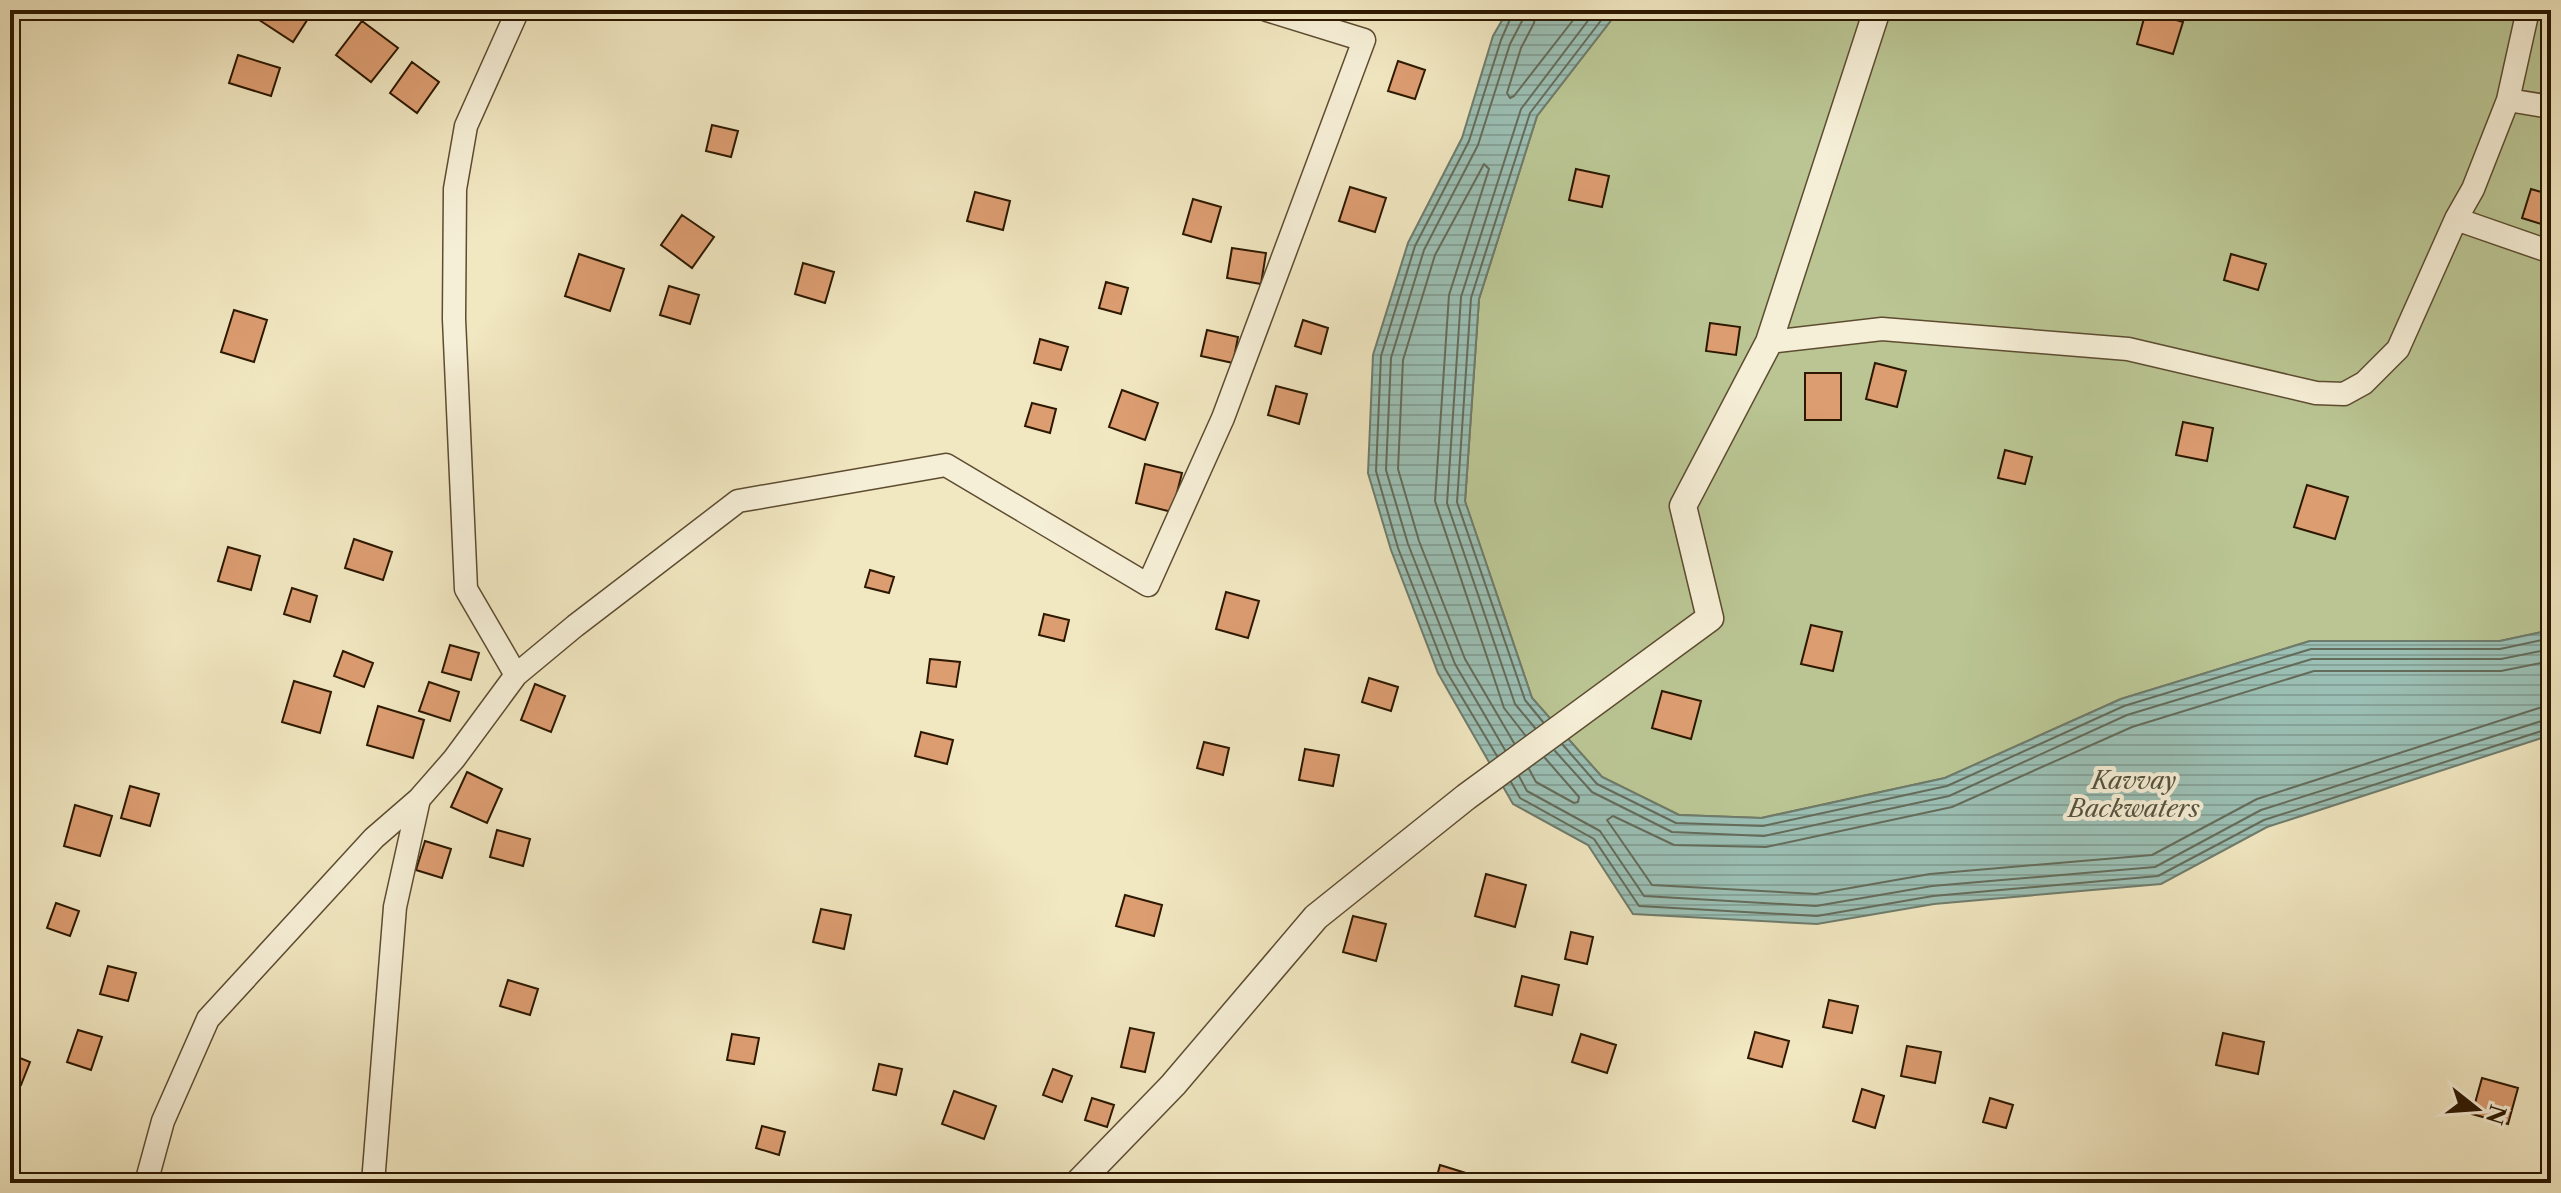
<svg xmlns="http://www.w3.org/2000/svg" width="2561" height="1193" viewBox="0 0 2561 1193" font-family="'Libre Caslon Text',serif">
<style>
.grass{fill:#bac593;stroke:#736e4a;stroke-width:2}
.water{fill:url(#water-rules);stroke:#6f7c6c;stroke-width:2}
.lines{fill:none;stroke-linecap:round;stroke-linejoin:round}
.shore{stroke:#646c5a;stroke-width:2}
.building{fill:#dc9d71;stroke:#2c1800;stroke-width:2}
.minor-casing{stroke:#5d4c30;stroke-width:25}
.tertiary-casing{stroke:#5d4c30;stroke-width:29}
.minor{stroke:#f6efd7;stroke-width:22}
.tertiary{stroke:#f6efd7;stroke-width:26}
.labels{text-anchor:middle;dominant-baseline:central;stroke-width:8;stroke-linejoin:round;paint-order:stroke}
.water-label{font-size:24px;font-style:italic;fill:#53523f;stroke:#f6efd7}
</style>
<defs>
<pattern id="water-rules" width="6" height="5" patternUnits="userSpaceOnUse" patternTransform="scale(2)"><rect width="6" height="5" fill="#9bbfb4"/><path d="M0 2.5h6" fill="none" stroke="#86a399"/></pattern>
</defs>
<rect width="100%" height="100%" fill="#f1e7c1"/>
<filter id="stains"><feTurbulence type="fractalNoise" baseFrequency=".0025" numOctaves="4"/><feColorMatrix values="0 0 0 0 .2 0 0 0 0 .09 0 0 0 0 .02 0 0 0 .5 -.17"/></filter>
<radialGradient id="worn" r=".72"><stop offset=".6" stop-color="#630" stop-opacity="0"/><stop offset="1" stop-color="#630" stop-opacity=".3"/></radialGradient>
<path class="grass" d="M1619 10H2551V630L2500 641H2310L2121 699 1945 778 1761 818 1679 815 1602 777 1532 698 1465 502 1479 299 1537 116Z"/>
<path class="water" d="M1508 10H1619L1537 116 1479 299 1465 501 1532 698 1602 777 1679 815 1762 818 1945 778 2121 699 2310 641H2500L2551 630V735L2267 827 2161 884 1934 904 1817 924 1633 914 1588 845 1513 804 1438 673 1391 550 1368 473 1373 355 1408 243 1462 138 1493 36Z"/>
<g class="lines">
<path class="shore" d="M1536 10 1534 23 1521 48 1507 93 1510 98 1514 96 1581 10
M2551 661 2501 671H2314L2132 727 1952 807 1766 847 1674 845 1613 816 1607 820 1652 885 1816 894 1930 874 2152 855 2257 799 2539 708 2551 706
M1543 722 1525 700 1457 502 1471 298 1530 113 1609 10
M1535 728 1515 704 1447 503 1461 297 1521 109 1596 10
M1514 743 1465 659 1419 541 1398 469 1403 360 1435 255 1484 164 1489 169 1449 295 1435 501 1504 708 1525 735
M1563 745 1597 784 1676 823 1763 826 1947 786 2124 706 2311 649H2500L2551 638
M1505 750 1455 664 1408 544 1386 470 1391 358 1424 250 1478 145 1510 44 1523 19 1524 10
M1555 751 1592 792 1672 832 1764 836 1949 796 2127 715 2312 659H2501L2551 649
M1497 756 1445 669 1398 548 1376 471 1381 356 1415 246 1469 141 1501 40 1514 10
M1529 769 1536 782 1574 803 1578 802 1579 797 1545 758
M1519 776 1527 791 1600 831 1644 896 1816 906 1932 886 2155 867 2261 810 2551 718
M1511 782 1520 798 1594 839 1639 906 1817 916 1933 896 2158 876 2264 820 2551 728"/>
</g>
<path class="building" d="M257 10H305L311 14 293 42 253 16Z
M2146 11 2183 22 2173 54 2137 44Z
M362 21 398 48 371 82 336 55Z
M238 55 280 68 271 96 229 83Z
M1398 61 1425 70 1415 99 1388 91Z
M412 62 439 82 417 113 390 93Z
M712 125 738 131 731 157 706 151Z
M1576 169 1609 176 1602 207 1569 200Z
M1350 187 1386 198 1375 232 1339 221Z
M2531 189 2551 195V227L2522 218Z
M975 192 1010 201 1003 230 967 221Z
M1193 199 1221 207 1211 242 1183 234Z
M682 215 714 237 692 268 661 245Z
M1232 248 1266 253 1261 284 1227 278Z
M579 254 624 269 610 311 565 296Z
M2231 254 2266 264 2258 290 2224 280Z
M803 263 834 272 825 303 795 294Z
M1106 282 1128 288 1121 314 1099 308Z
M669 286 699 295 690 324 660 315Z
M234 310 267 320 254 362 221 352Z
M1303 320 1328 328 1321 354 1295 346Z
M1710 323 1740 327 1736 355 1706 351Z
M1207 330 1238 337 1233 363 1201 356Z
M1040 339 1068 347 1061 370 1034 363Z
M1875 363 1906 371 1897 407 1866 399Z
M1805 373H1841V420H1805Z
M1276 386 1307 394 1299 424 1268 415Z
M1122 390 1158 403 1145 440 1109 427Z
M1032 403 1056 409 1050 433 1025 426Z
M2183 422 2213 428 2207 461 2176 455Z
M2005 450 2032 457 2025 484 1998 478Z
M1145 464 1182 473 1172 512 1136 503Z
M2307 485 2348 497 2335 539 2294 527Z
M354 539 392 552 383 580 345 568Z
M228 547 260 556 251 590 218 581Z
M870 570 894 577 889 593 865 587Z
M292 588 317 596 310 622 284 614Z
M1226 592 1259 601 1248 638 1216 629Z
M1044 614 1069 620 1064 641 1039 635Z
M1811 625 1842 632 1833 671 1801 664Z
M450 645 479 653 471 680 442 672Z
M343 651 373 663 364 687 334 676Z
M930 659 960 662 956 687 927 683Z
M1369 678 1398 687 1391 711 1362 702Z
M294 681 331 692 320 733 282 722Z
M429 682 459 692 450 721 419 711Z
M535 684 565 696 551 732 521 720Z
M1662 691 1701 701 1691 739 1652 728Z
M378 706 424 720 413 758 367 745Z
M921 732 953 740 947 764 915 756Z
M1204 742 1229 748 1223 775 1197 768Z
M1305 749 1339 755 1333 786 1299 780Z
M467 772 502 789 487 823 451 807Z
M130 786 159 794 150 826 121 818Z
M75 805 112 816 100 856 64 846Z
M497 830 530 839 523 866 490 857Z
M425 841 451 849 442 878 416 870Z
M1486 874 1526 885 1515 927 1475 916Z
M1125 895 1162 905 1154 936 1116 926Z
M56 903 79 911 70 936 47 928Z
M821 909 851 915 844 949 813 942Z
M1353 916 1386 924 1376 961 1343 952Z
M1571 932 1593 937 1587 964 1565 959Z
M108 966 136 973 128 1001 100 994Z
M1522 976 1559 985 1552 1015 1515 1006Z
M508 980 538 989 530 1015 500 1006Z
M1829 1000 1858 1006 1852 1033 1823 1027Z
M1130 1028 1154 1033 1145 1072 1121 1067Z
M78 1030 102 1037 91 1070 67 1062Z
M1755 1032 1789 1041 1782 1067 1748 1058Z
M2223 1033 2264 1042 2258 1074 2216 1065Z
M732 1034 759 1038 754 1064 727 1060Z
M1581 1034 1616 1045 1607 1073 1572 1062Z
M1907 1046 1941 1052 1935 1083 1901 1076Z
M10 1054 30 1062 21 1085 10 1080Z
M879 1064 902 1069 896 1095 873 1090Z
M1053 1069 1072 1076 1062 1102 1043 1095Z
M2482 1078 2518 1088 2508 1124 2472 1114Z
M1862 1089 1884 1096 1875 1128 1853 1121Z
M954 1091 996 1106 984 1139 942 1124Z
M1092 1098 1114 1105 1107 1127 1085 1120Z
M1990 1098 2013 1105 2006 1128 1983 1122Z
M762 1126 785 1132 779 1155 756 1148Z
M1440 1165 1469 1174 1467 1183H1435Z"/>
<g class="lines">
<defs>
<path id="minor" d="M2508 100 2528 10
M2456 219 2551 252
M1769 342 1882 329 2128 349 2316 393 2344 394 2364 383 2398 349 2456 219 2473 189 2508 100 2551 107
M516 675 466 589 454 319 455 189 466 126 518 10
M146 1183 163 1121 208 1019 374 838 419 799 454 759 516 675 575 626 738 501 946 465 1148 585 1223 418 1364 40 1267 10
M373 1183 395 907 419 799"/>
<path id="tertiary" d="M1078 1183 1173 1085 1316 917 1466 797 1710 618 1683 506 1769 342 1877 10"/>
</defs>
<use href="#minor" class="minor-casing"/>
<use href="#tertiary" class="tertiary-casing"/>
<use href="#minor" class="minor"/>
<use href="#tertiary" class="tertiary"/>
</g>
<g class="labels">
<g class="water-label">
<text x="2134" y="780">Kavvay<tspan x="2134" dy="28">Backwaters</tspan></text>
</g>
</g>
<rect width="2561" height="1193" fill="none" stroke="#f1e7c1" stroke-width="40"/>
<rect x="12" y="12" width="2537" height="1169" fill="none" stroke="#2c1800" stroke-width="4"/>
<rect x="20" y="20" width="2521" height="1153" fill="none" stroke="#2c1800" stroke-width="2"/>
<g transform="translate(2477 1109) rotate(107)" stroke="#f6efd7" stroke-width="6" paint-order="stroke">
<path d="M0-6L14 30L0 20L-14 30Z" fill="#2c1800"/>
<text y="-12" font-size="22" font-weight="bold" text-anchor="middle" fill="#2c1800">N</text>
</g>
<rect width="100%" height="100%" filter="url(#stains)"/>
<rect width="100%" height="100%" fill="url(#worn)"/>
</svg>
